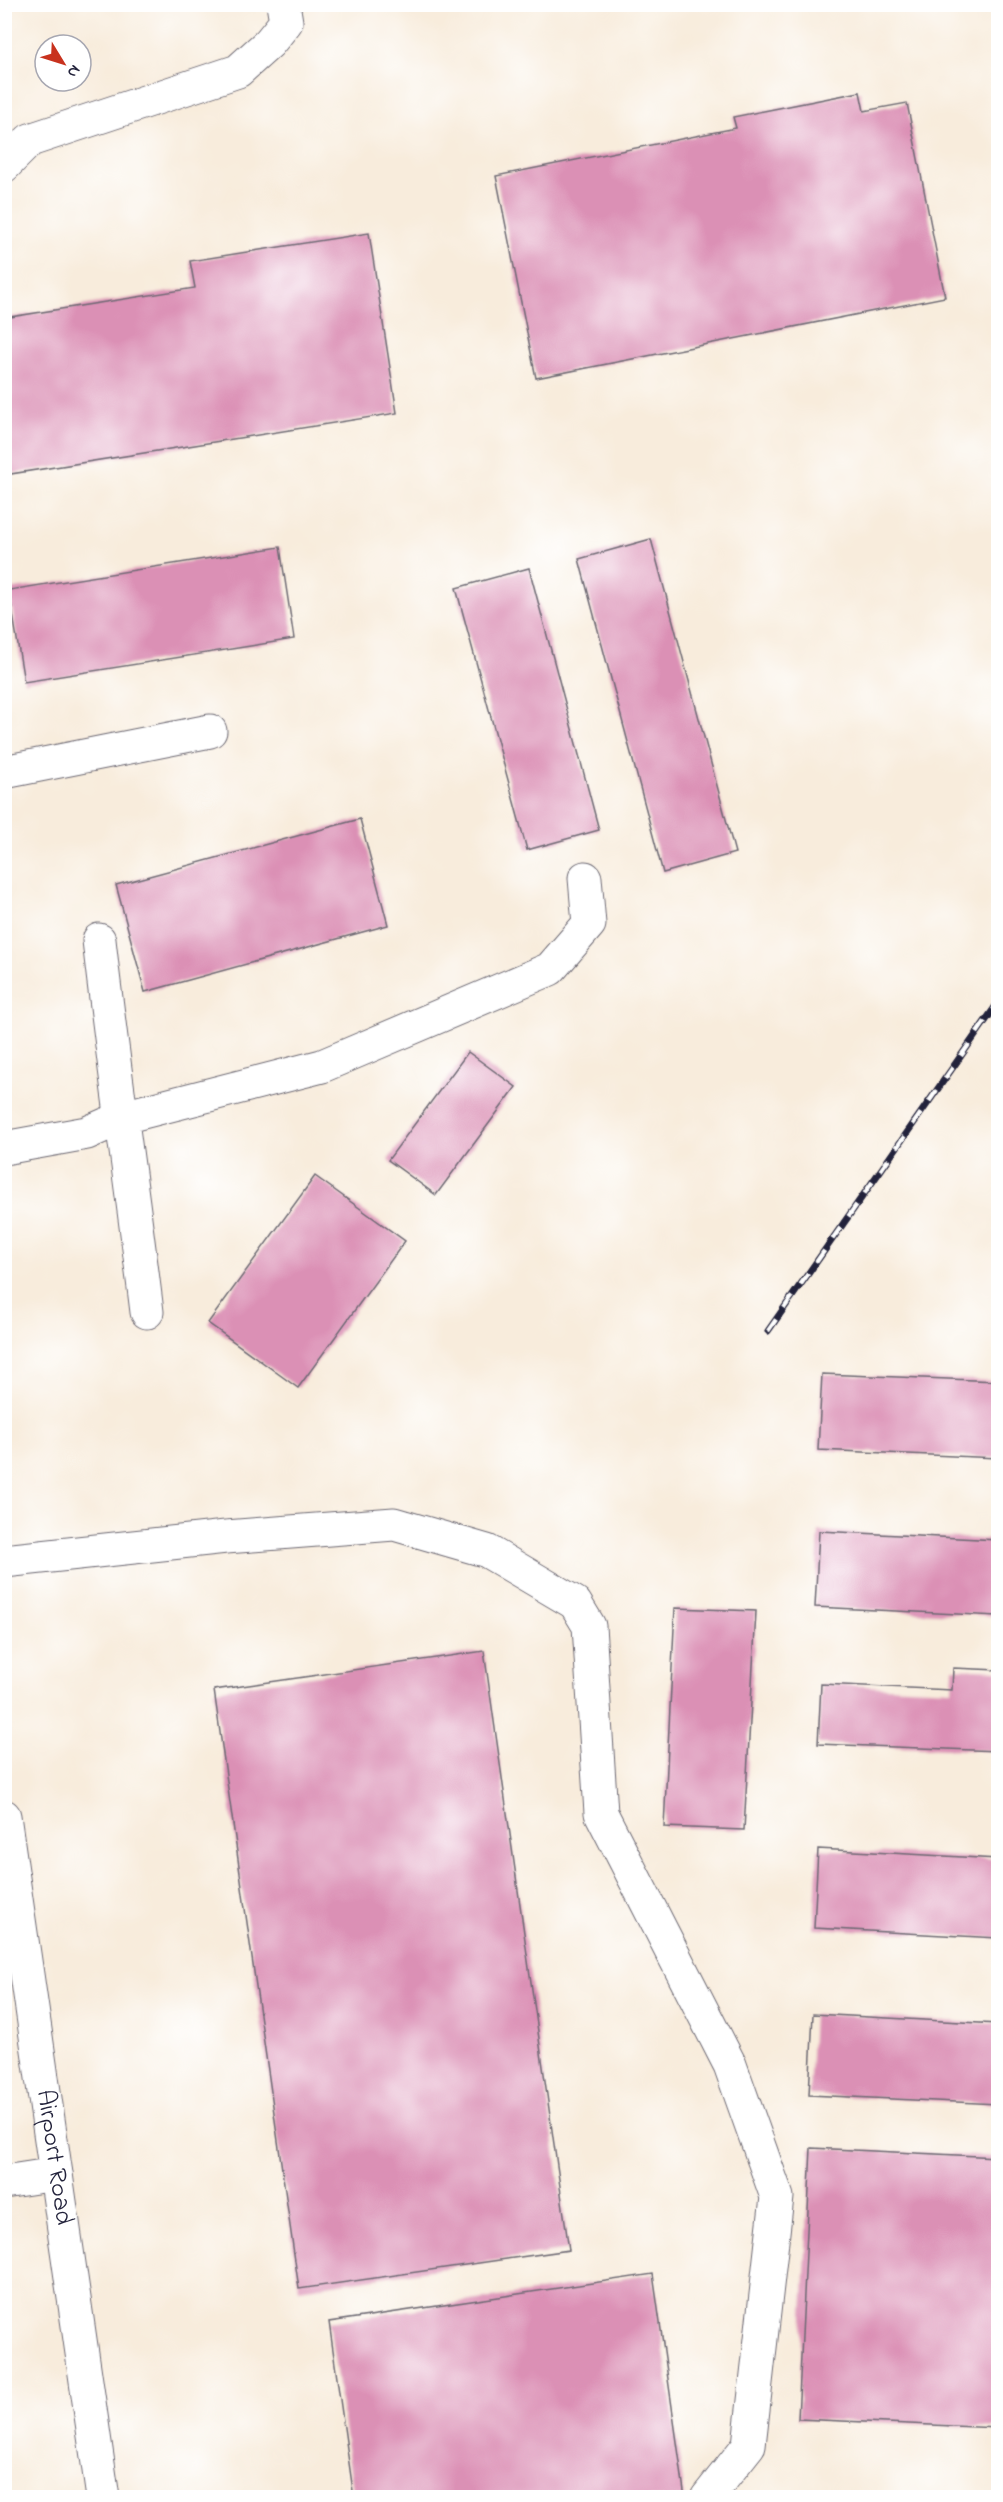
<svg xmlns="http://www.w3.org/2000/svg" width="1003" height="2502" viewBox="0 0 1003 2502" font-family="'Indie Flower',sans-serif">
<style>
.building{fill:#db90b5}
.lines{fill:none;stroke-linecap:round;stroke-linejoin:round}
.minor-casing{stroke:#6d6973;stroke-width:35}
.highway-casing{stroke:#6d6973;stroke-width:35}
.minor{stroke:#fff;stroke-width:33}
.highway{stroke:#fff;stroke-width:33}
.rail-casing{stroke:#22223b;stroke-width:7}
.rail{stroke:#fff;stroke-width:4.5;stroke-dasharray:14;stroke-linecap:butt}
.labels{text-anchor:middle;dominant-baseline:central;stroke-width:4.5;stroke-linejoin:round;paint-order:stroke}
.street-label{font-size:26px;fill:#22223b;stroke:#fff}
</style>
<rect width="100%" height="100%" fill="#fff"/>
<filter id="ink" filterUnits="userSpaceOnUse"><feTurbulence type="fractalNoise" baseFrequency=".0167" numOctaves="2"/><feDisplacementMap in="SourceGraphic" scale="12" xChannelSelector="R" yChannelSelector="G"/><feConvolveMatrix kernelMatrix="1 2 1 2 8 2 1 2 1" color-interpolation-filters="sRGB"/></filter>
<filter id="wash" filterUnits="userSpaceOnUse"><feTurbulence type="fractalNoise" baseFrequency=".008" numOctaves="4" result="noise"/><feDisplacementMap in="SourceGraphic" scale="24" xChannelSelector="R" yChannelSelector="G"/><feGaussianBlur stdDeviation="1.35" result="paint"/><feColorMatrix in="noise" values="0 0 0 0 0 0 0 0 0 0 0 0 0 0 0 0 0 1.4 0 .05"/><feComposite in="paint" operator="in"/></filter>
<g filter="url(#wash)">
<rect width="100%" height="100%" fill="#f8ecdc"/>
<g id="blocks">
<path class="building" d="M860 92 864 111 907 103 945 297 536 378 496 176 736 128 733 117Z
M369 233 397 413 4 475V318L195 288 190 261Z
M651 539 735 853 663 873 579 559Z
M280 547 294 639 24 682 9 590Z
M529 568 599 830 527 850 456 588Z
M360 819 388 925 145 992 116 885Z
M468 1052 516 1087 436 1195 388 1160Z
M315 1176 405 1241 298 1388 208 1323Z
M822 1374 998 1381V1458L818 1450Z
M819 1531 998 1540V1616L815 1607Z
M675 1608 756 1611 744 1830 664 1827Z
M484 1651 569 2250 299 2289 214 1690Z
M953 1668 998 1670V1751L818 1744 821 1684 952 1690Z
M818 1849 998 1859V1938L814 1928Z
M813 2014 998 2024V2104L809 2095Z
M811 2148 998 2157V2428L798 2419Z
M653 2274 685 2498H354L329 2322Z"/>
</g>
</g>
<g filter="url(#ink)">
<use href="#blocks" fill-opacity="0" stroke="#6d6973" stroke-width="1.5"/>
<g class="lines">
<defs>
<path id="minor" d="M4 166 30 140 238 71 269 43 286 22 283 4
M4 772 210 731
M99 940C113 1064 132 1188 147 1312
M4 1148 87 1133 123 1117 322 1066 550 969 589 924 585 878
M4 1561 226 1537 394 1524 487 1551 575 1603 589 1626 601 1813 730 2065 777 2197 749 2445 707 2498
M4 2182 56 2174"/>
<g id="highway">
<path id="s1" d="M4 1816 103 2498"/>
</g>
</defs>
<use href="#minor" class="minor-casing"/>
<use href="#highway" class="highway-casing"/>
<use href="#minor" class="minor"/>
<use href="#highway" class="highway"/>
<defs>
<path id="rail" d="M768 1331 998 1003"/>
</defs>
<use href="#rail" class="rail-casing"/>
<use href="#rail" class="rail"/>
</g>
</g>
<g class="labels">
<g class="street-label">
<text stroke="none"><textPath href="#s1" startOffset="345">Airport Road</textPath></text>
</g>
</g>
<rect width="1003" height="2502" fill="none" stroke="#fff" stroke-width="24"/>
<g transform="translate(63 63) rotate(128)"><circle r="28" fill="#ffffff" stroke="#a7a7b1" stroke-width="1.5"/>
<path d="M0-4.5L10 22L0 15L-10 22Z" fill="#c8321e"/>
<text y="-9" font-size="16" font-weight="bold" text-anchor="middle" fill="#22223b">N</text>
</g>
</svg>
